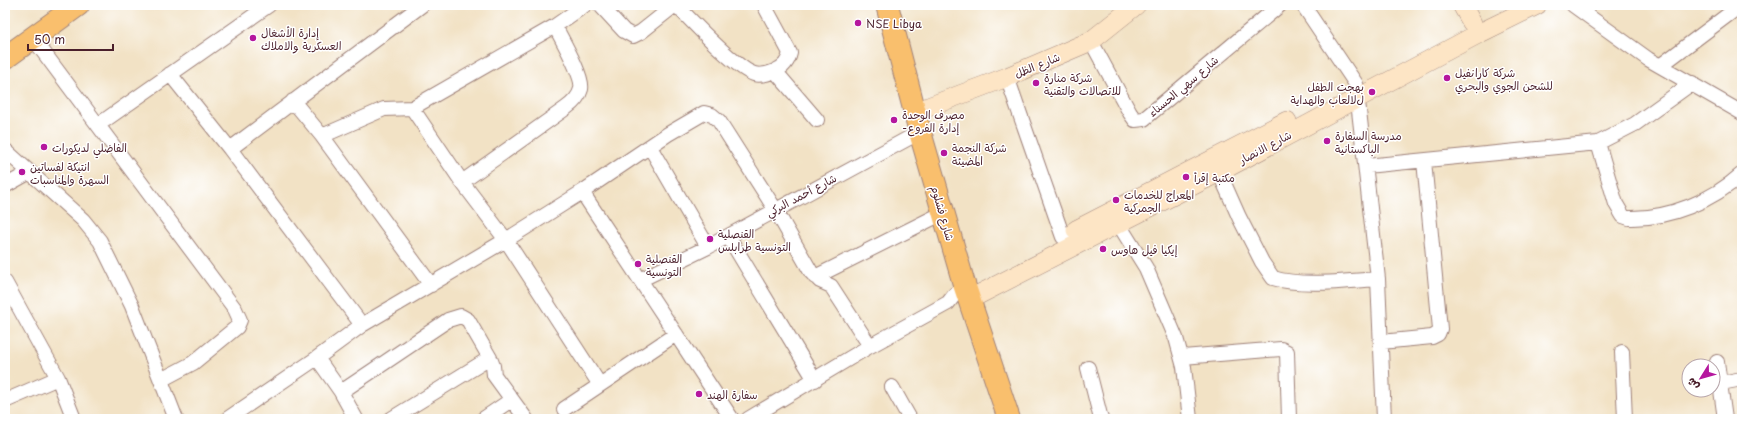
<svg xmlns="http://www.w3.org/2000/svg" width="1747" height="424" viewBox="0 0 1747 424" font-family="'Playpen Sans','Playpen Sans Arabic',sans-serif">
<style>
.lines{fill:none;stroke-linecap:round;stroke-linejoin:round}
.street-casing{stroke:#9e8078;stroke-width:16}
.secondary-casing{stroke:#9e8078;stroke-width:20}
.primary-casing{stroke:#9e8078;stroke-width:24}
.street{stroke:#fff;stroke-width:14}
.secondary{stroke:#fde5c5;stroke-width:19}
.primary{stroke:#f9bf6d;stroke-width:22}
.poi-dot{fill:#b5179e;stroke:#fff;stroke-width:1.5}
.labels{text-anchor:middle;dominant-baseline:central;stroke-width:3;stroke-linejoin:round;paint-order:stroke}
.poi-label{font-size:11px;fill:#4a1f2b;stroke:#fff;text-anchor:start}
.street-label{font-size:11px;fill:#4a1f2b;stroke:#fff}
</style>
<rect width="100%" height="100%" fill="#fff"/>
<filter id="ink" filterUnits="userSpaceOnUse"><feTurbulence type="fractalNoise" baseFrequency=".025" numOctaves="2"/><feDisplacementMap in="SourceGraphic" scale="8" xChannelSelector="R" yChannelSelector="G"/><feConvolveMatrix kernelMatrix="1 2 1 2 8 2 1 2 1" color-interpolation-filters="sRGB"/></filter>
<filter id="wash" filterUnits="userSpaceOnUse"><feTurbulence type="fractalNoise" baseFrequency=".012" numOctaves="4" result="noise"/><feDisplacementMap in="SourceGraphic" scale="16" xChannelSelector="R" yChannelSelector="G"/><feGaussianBlur stdDeviation="0.9" result="paint"/><feColorMatrix in="noise" values="0 0 0 0 0 0 0 0 0 0 0 0 0 0 0 0 0 1.4 0 .05"/><feComposite in="paint" operator="in"/></filter>
<g filter="url(#wash)">
<rect width="100%" height="100%" fill="#f2e2c5"/>
</g>
<g filter="url(#ink)">
<g class="lines">
<defs>
<path id="street" d="M600 5 624 31 633 36 641 32 675 5
M676 5C692 21 735 68 754 74 760 76 770 73 775 71 784 67 788 62 790 53L764 5
M1303 5 1356 84 1378 279 1384 419
M1573 5 1648 59 1742 113
M33 38 235 309 240 320 237 327 193 363 161 380
M1091 41 1130 113 1135 120 1144 119 1280 5
M1660 66 1741 5
M775 71 817 120
M170 74 230 149 362 325
M1007 77 1063 237
M293 101 322 136 431 285
M412 108 462 182 506 240 600 385
M98 125 269 5
M322 136 384 109 412 108 555 26 585 5
M1598 143 1616 204 1623 216 1629 218C1669 219 1712 201 1742 174
M650 147 708 247
M230 149 422 5
M5 150 83 220 100 241 132 306 176 419
M1366 166 1598 143 1635 124 1692 83
M1219 172 1239 217 1262 262 1273 278C1301 287 1348 281 1378 279
M462 182 566 108C573 103 579 97 581 89 584 77 561 38 555 26
M5 186 30 172
M582 192 732 419
M1118 223 1146 268 1176 338 1184 367 1190 419
M728 236 815 380
M815 277 943 213
M640 280 708 247 920 132
M5 282 58 378 74 419
M1381 342 1432 337 1438 334 1440 329 1424 161
M1622 352 1625 419
M1183 357 1281 349 1287 352 1289 419
M317 358 341 392 356 419
M1717 362 1725 419
M1088 368 1101 419
M1721 383 1742 379
M892 387 910 419
M341 392 448 320 461 316 468 320 490 358 493 366 494 375 526 419
M5 401 58 378
M564 409 676 334
M227 419 317 358 362 325 506 240 582 192 668 134 704 113 712 115 719 121 775 209 811 272 820 281 831 286 870 346
M391 419 490 358
M483 419 511 400
M748 419 870 346 948 303 955 294 965 287"/>
<path id="secondary" d="M1462 5 1472 23
M928 107 1007 77 1091 41 1136 5
M1076 230 1287 121
M970 299 1219 172 1478 34 1537 5"/>
<path id="primary" d="M887 5 920 132 964 284 1009 419
M5 58 78 5"/>
</defs>
<use href="#street" class="street-casing"/>
<use href="#secondary" class="secondary-casing"/>
<use href="#primary" class="primary-casing"/>
<use href="#street" class="street"/>
<use href="#secondary" class="secondary"/>
<use href="#primary" class="primary"/>
</g>
</g>
<g class="poi-dot">
<circle cx="858" cy="23" r="4"/>
<circle cx="253" cy="38" r="4"/>
<circle cx="1447" cy="78" r="4"/>
<circle cx="1036" cy="83" r="4"/>
<circle cx="1372" cy="92" r="4"/>
<circle cx="894" cy="120" r="4"/>
<circle cx="1327" cy="141" r="4"/>
<circle cx="44" cy="147" r="4"/>
<circle cx="944" cy="153" r="4"/>
<circle cx="22" cy="172" r="4"/>
<circle cx="1186" cy="177" r="4"/>
<circle cx="1116" cy="200" r="4"/>
<circle cx="710" cy="239" r="4"/>
<circle cx="1103" cy="249" r="4"/>
<circle cx="638" cy="264" r="4"/>
<circle cx="699" cy="394" r="4"/>
</g>
<g class="labels">
<g class="poi-label">
<text x="866" y="23">NSE Libya</text>
<text x="261" y="32">إدارة الأشغال<tspan x="261" dy="13">العسكرية والاملاك</tspan></text>
<text x="1455" y="72">شركة كارانفيل<tspan x="1455" dy="13">للشحن الجوي والبحري</tspan></text>
<text x="1044" y="77">شركة منارة<tspan x="1044" dy="13">للاتصالات والتقنية</tspan></text>
<text x="1364" y="86" text-anchor="end">بهجت الطفل<tspan x="1364" dy="13">لﻻلعاب والهداية</tspan></text>
<text x="902" y="114">مصرف الوحدة<tspan x="902" dy="13">-إدارة الفروع</tspan></text>
<text x="1335" y="135">مدرسة السفارة<tspan x="1335" dy="13">الباكستانية</tspan></text>
<text x="52" y="147">الفاضلي لديكورات</text>
<text x="952" y="147">شركة النجمة<tspan x="952" dy="13">المضيئة</tspan></text>
<text x="30" y="166">انتيكة لفساتين<tspan x="30" dy="13">السهرة والمناسبات</tspan></text>
<text x="1194" y="177">مكتبة إقرأ</text>
<text x="1124" y="194">المعراج للخدمات<tspan x="1124" dy="13">الجمركية</tspan></text>
<text x="718" y="233">القنصلية<tspan x="718" dy="13">التونسية طرابلس</tspan></text>
<text x="1111" y="249">إيكيا فيل هاوس</text>
<text x="646" y="258">القنصلية<tspan x="646" dy="13">التونسية</tspan></text>
<text x="707" y="394">سفارة الهند</text>
</g>
<g class="street-label">
<text transform="translate(1037 65) rotate(-22)">شارع الظل</text>
<text transform="translate(1183 86) rotate(-40)">شارع سهي الحسناء</text>
<text transform="translate(1265 147) rotate(-28)">شارع الانصار</text>
<text transform="translate(801 195) rotate(-28)">شارع أحمد البركي</text>
<text transform="translate(943 213) rotate(74)">شارع فشلوم</text>
</g>
</g>
<rect width="1747" height="424" fill="none" stroke="#fff" stroke-width="20"/>
<g transform="translate(1701 378) rotate(233)"><circle r="19" fill="#ffffff" stroke="#b7a5aa"/>
<path d="M0-3L7 15L0 10L-7 15Z" fill="#b5179e"/>
<text y="-6" font-size="11" font-weight="bold" text-anchor="middle" fill="#4a1f2b">ش</text>
</g>
<path d="M28 44v6h85v-6" fill="none" stroke="#4a1f2b" stroke-width="2"/>
<text x="34" y="44" font-size="12" fill="#4a1f2b" stroke="#ffffff" stroke-width="3" paint-order="stroke">50 m</text>
</svg>
